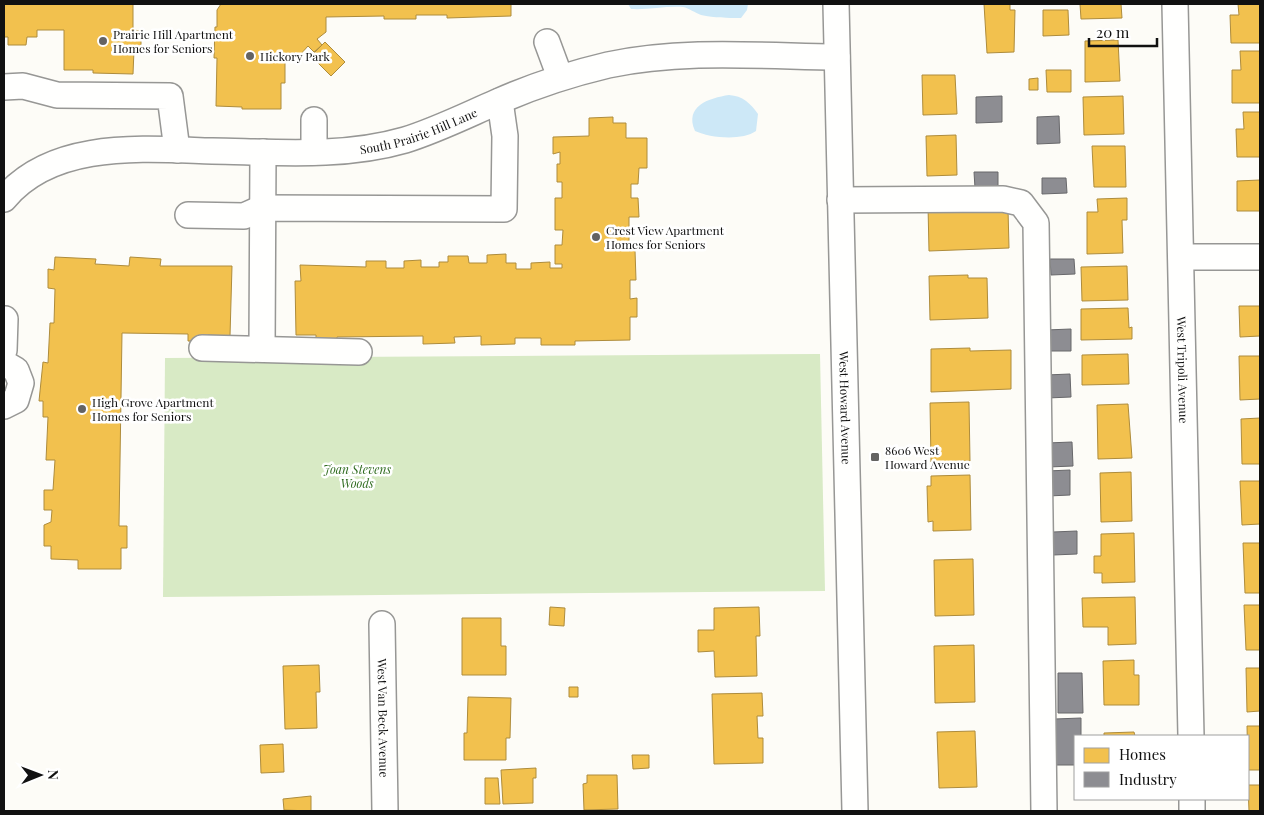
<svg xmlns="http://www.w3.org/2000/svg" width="1264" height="815" viewBox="0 0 1264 815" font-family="'Playfair Display',serif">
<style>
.forest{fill:#d8eac5}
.water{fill:#cde8f7}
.homes{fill:#f2c14e;stroke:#ae8c3c}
.industry{fill:#8d8d92;stroke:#68686b}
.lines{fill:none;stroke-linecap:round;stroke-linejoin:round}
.minor-casing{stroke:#979795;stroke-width:28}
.minor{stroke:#fffffe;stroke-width:25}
.poi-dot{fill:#646362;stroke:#fff;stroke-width:2}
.labels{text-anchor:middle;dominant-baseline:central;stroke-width:5;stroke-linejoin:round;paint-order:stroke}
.poi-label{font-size:12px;fill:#111;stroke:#fff;text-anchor:start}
.street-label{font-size:12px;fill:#111;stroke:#fff}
.park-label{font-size:12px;font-style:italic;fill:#2f6b1f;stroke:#fff}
</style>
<rect width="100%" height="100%" fill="#fdfcf7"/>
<path class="forest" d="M820 354 825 591 163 597 165 358Z"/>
<path class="water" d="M628 4H748L747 10 741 18C727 18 715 18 701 15 695 13 689 8 683 7 665 6 648 10 631 9Z
M729 95C743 96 750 103 758 114L756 131C742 141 710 138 695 131 684 106 709 98 729 95Z"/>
<path class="homes" d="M4 4H133V30L141 31V50H134L133 74 93 73V70H64V30H37V37H27L26 45H8V37H4Z
M221 4H511V16L447 18V15H416V19H384V16L326 17V32L317 39 322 45 314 52 308 46 300 55H285V83H281V109H242V107L216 106 217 58H214L215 27H217V10Z
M984 4H1010V10H1015L1014 52 987 53Z
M1080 4H1121L1122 18 1081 19Z
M1238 4H1260V43H1231L1230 15H1239Z
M1043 10H1068L1069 35 1043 36Z
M1118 40 1120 81 1085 82V41Z
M325 42 345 62 331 76 311 56Z
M1240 51H1260V103H1232V70H1241Z
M1046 70H1071V92H1047Z
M922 75H955L957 114 923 115Z
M1038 78V90H1029V79Z
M1123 96 1124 134 1084 135 1083 97Z
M1243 112H1260V157H1237L1236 129H1244Z
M613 117V123H626V138H647V168H639L638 184H631V198H638L639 217H629V251L635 250 636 280H630V299L637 298V317H630V340L575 341V345H541V338H515V344L481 345V336L454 337 455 343 423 344V336L337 337V342H316V335H296L295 281H301L300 265 366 267V261H386V268H404V261L421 260V267H439V262H448V256H468L469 263H487V255L506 254V263H516V269H531V263L550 262V268H562V264H555V245H562L563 230H555V198H562V182H557V164H560V152L553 154V137L589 136V118Z
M956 135 957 175 927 176 926 136Z
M1092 146H1125L1126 187H1094Z
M1260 180V211H1237V181Z
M1127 198V220H1122L1123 253 1087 254V212H1098L1097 199Z
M928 206 1008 209 1009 248 929 251Z
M55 257 96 259 95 264 129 266 130 257 161 259 160 266H232L230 336 208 335V342L188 341V334L122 333 119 526H127V548H121V569H78V560L51 559V546H44V525L51 522 52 510H44V490H53L55 460H46L48 417H43V401H39L43 362 48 363 50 323H54L55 289 48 288V269L54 270Z
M1127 266 1128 300 1082 301 1081 267Z
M968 275V278H987L988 318 930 320 929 276Z
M1239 306H1260V336L1240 337Z
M1128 308 1129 328 1132 327V339L1081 340V309Z
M970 348V351L1011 350V389L931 392V349Z
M1128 354 1129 384 1082 385V355Z
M1239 356H1260V399L1240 400Z
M969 402 970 461 931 462 930 403Z
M1128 404 1132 458 1098 459 1097 405Z
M1260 418V464H1242L1241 419Z
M1131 472 1132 521 1101 522 1100 473Z
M970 475 971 530 933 531V521L928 522 927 486H931V476Z
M1240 481H1260V524L1242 525Z
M1134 533 1135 582 1102 583V573H1094V556H1101V534Z
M1243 543H1260V593H1245Z
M973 559 974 615 935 616 934 560Z
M1135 597 1136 644 1108 645V627H1083L1082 598Z
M1244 605H1260V650H1246Z
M550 607 565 608 564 626 549 625Z
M759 607 760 636H756L757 676 715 677 714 651 698 652V630H714V608Z
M462 618H501V646H506V675H462Z
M974 645 975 702 935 703 934 646Z
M1134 660V675H1139V705H1104L1103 661Z
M319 665 320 692H316L317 728 285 729 283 666Z
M1246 668H1260V711L1247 712Z
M569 687H578V697H569Z
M762 693 763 716H757L758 738H763V763L714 764 712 694Z
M468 697 511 698 510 738H506V760H464V733H467Z
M1247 726H1260V770H1248Z
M975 731 977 787 939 788 937 732Z
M1134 732 1135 736H1104V733Z
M283 744 284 772 261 773 260 745Z
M632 755H649V768L633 769Z
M536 768V778H533V803L503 804 501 770Z
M587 775H617L618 809 584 810 583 784 587 783Z
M485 778H498L500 804H485Z
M1248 785H1260V811H1249Z
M311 796V811L284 810 283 799Z"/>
<path class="industry" d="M1002 96V122L976 123V97Z
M1059 116 1060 143 1037 144V117Z
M974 172H998V187L975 188Z
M1042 178H1066L1067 193 1042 194Z
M1050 259H1074L1075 274 1051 275Z
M1071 329V351H1046V330Z
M1070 374 1071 397 1047 398 1046 375Z
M1072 442 1073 466 1048 467 1047 443Z
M1070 470V495L1048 496 1047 471Z
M1077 531V554L1053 555V532Z
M1058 673H1082L1083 713H1058Z
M1081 718V736H1075V765H1056L1055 719Z"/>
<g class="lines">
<defs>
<g id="minor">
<path id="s1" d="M836 4 855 811"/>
<path id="s2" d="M1175 4 1191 736"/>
<path d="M547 42 560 77"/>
<path d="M4 87 23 86 57 95 170 96 177 150"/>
<path d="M314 120V152"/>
<path id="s3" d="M4 199C53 140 143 149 212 151 275 152 343 158 405 140 437 130 467 115 497 102 533 86 570 74 608 65 682 49 762 56 837 57"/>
<path d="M840 200 1003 199 1021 203 1036 223 1044 811"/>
<path d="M188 215 244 216 262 208 504 209 505 136 500 101"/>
<path d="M1181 257H1260"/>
<path d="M202 348 359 352"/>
<path d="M262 349 263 152"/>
<path d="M4 350 5 319"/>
<path d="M4 363 16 370 21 383 16 400 4 406"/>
<path id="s4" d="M382 624 385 811"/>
<path d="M1192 799V811"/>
</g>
</defs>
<use href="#minor" class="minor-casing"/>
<use href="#minor" class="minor"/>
</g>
<g class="poi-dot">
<circle cx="103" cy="41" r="5"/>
<circle cx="250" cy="56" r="5"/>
<circle cx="596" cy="237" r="5"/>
<circle cx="82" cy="409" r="5"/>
<rect x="870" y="452" width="10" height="10" rx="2.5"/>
</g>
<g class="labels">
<g class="poi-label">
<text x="113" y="34">Prairie Hill Apartment<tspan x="113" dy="14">Homes for Seniors</tspan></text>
<text x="260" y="56">Hickory Park</text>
<text x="606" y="230">Crest View Apartment<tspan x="606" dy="14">Homes for Seniors</tspan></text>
<text x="92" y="402">High Grove Apartment<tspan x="92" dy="14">Homes for Seniors</tspan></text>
<text x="885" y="450">8606 West<tspan x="885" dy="14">Howard Avenue</tspan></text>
</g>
<g class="street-label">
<text stroke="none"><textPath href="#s3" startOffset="431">South Prairie Hill Lane</textPath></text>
<text stroke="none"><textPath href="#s2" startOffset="366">West Tripoli Avenue</textPath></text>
<text stroke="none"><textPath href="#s1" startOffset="404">West Howard Avenue</textPath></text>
<text stroke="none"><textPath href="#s4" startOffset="94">West Van Beck Avenue</textPath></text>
</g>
<g class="park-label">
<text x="357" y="469">Joan Stevens<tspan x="357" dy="14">Woods</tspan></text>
</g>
</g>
<rect width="1264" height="815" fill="none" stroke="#111111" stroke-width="10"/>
<rect x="1074" y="735" width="175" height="65" fill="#ffffff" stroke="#a0a0a0"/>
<rect x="1084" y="748" width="25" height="15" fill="#f2c14e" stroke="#a0a0a0"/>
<text x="1119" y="760" font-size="15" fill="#111111">Homes</text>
<rect x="1084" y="772" width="25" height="15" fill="#8d8d92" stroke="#a0a0a0"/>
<text x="1119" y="785" font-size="15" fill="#111111">Industry</text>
<g transform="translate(40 775) rotate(89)" stroke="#ffffff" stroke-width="4" paint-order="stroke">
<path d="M0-4L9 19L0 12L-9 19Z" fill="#111111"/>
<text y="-8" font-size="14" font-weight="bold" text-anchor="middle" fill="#111111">N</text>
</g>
<path d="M1089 38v8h68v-8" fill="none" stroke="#111111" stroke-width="2.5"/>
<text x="1096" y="38" font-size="15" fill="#111111" stroke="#ffffff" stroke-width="4" paint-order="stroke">20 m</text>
</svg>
